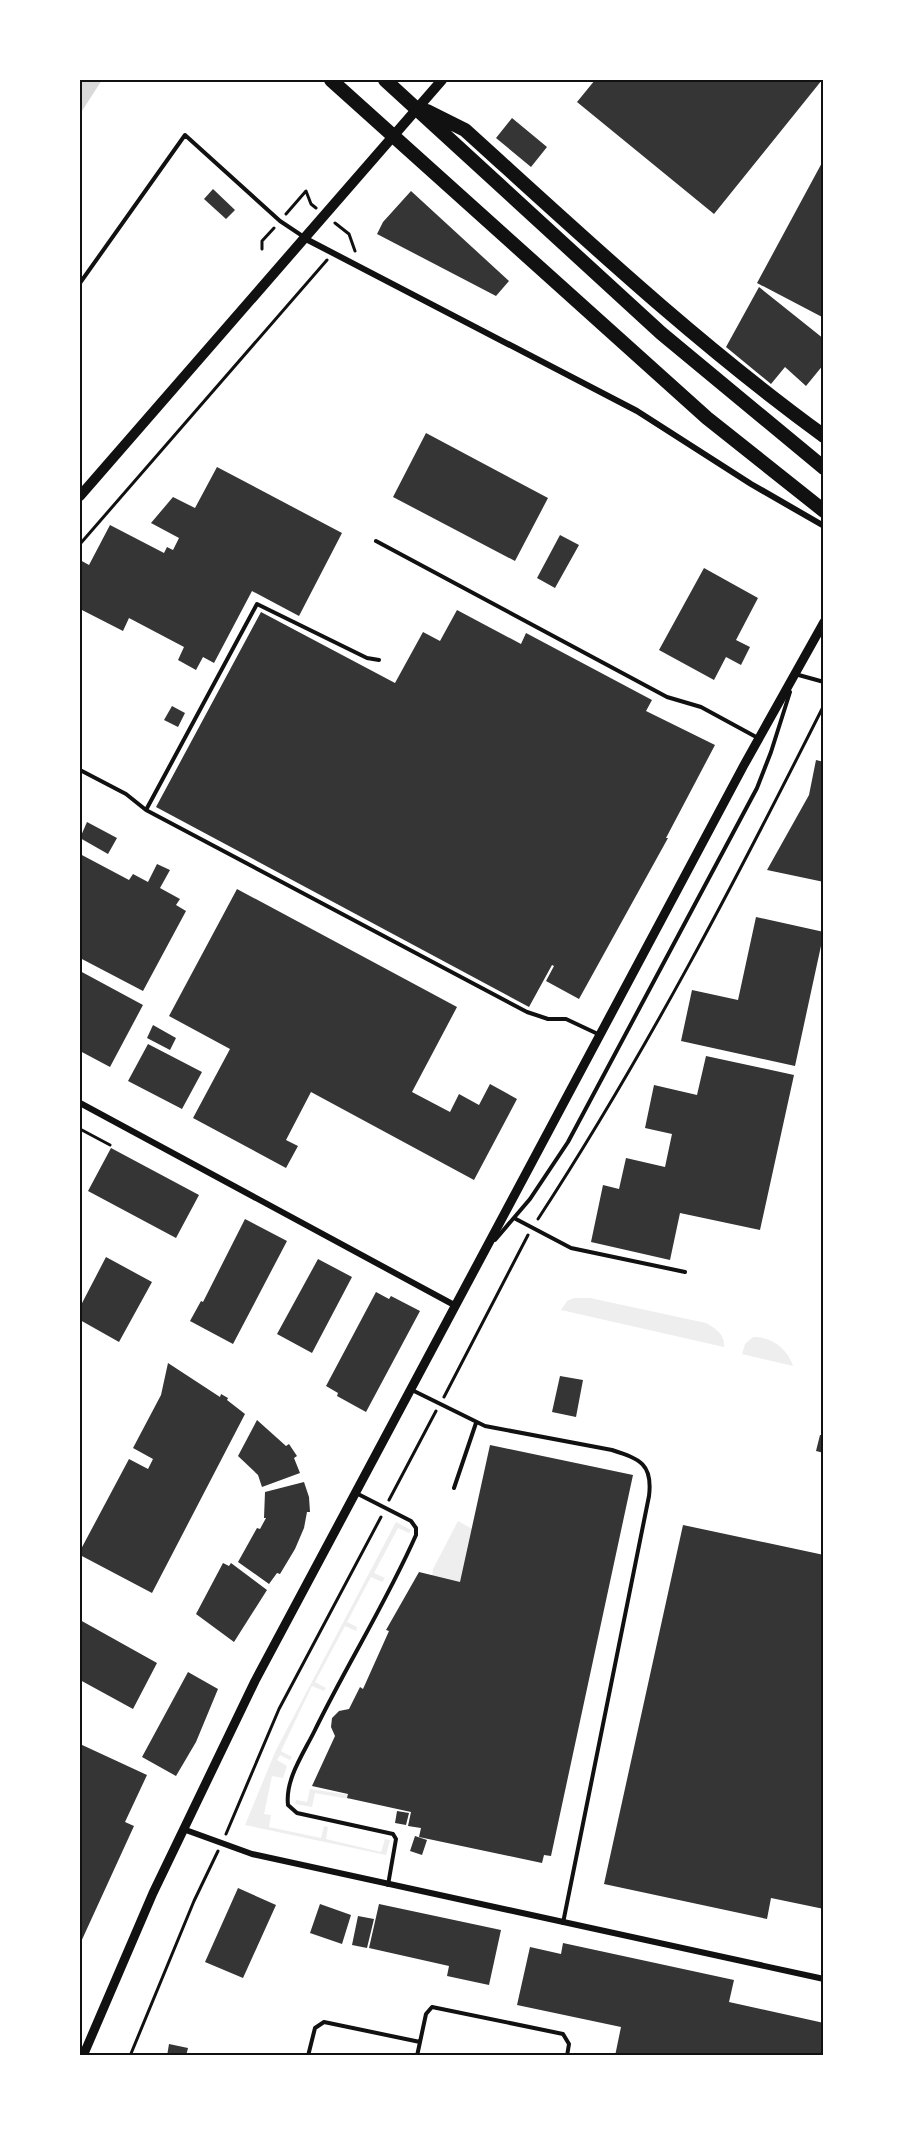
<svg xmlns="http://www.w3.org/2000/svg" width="903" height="2135" viewBox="0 0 903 2135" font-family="'Open Sans',sans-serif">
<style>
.green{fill:#eee}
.water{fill:#d9d9d9}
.building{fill:#353535}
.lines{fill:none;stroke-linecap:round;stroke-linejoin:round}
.path{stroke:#111;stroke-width:3}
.service{stroke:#111;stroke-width:4}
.minor{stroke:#111;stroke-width:6}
.tertiary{stroke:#111;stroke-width:9}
.secondary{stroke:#111;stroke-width:10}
.motorway{stroke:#111;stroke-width:14}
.neatline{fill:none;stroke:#111;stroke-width:2}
</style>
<rect width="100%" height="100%" fill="#fff"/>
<path class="green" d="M574 1298H590L706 1323C716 1329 725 1334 724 1347L561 1310 567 1301Z
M753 1337C771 1336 788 1349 793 1366L742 1354 745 1344Z
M458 1521 474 1530 462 1584 432 1577 433 1569Z
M396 1522 411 1530 409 1533 398 1528 374 1573 385 1578 382 1582 371 1577 347 1622 357 1627 356 1631 345 1626 315 1682 326 1688 324 1691 312 1686 281 1751 292 1757 290 1760 280 1755 277 1760 287 1766 283 1778 272 1776 264 1814 271 1815 269 1827 321 1838 324 1826 328 1827 326 1839 381 1852 385 1839 390 1840 386 1855 245 1825 276 1750Z
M310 1789 350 1795 349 1799 315 1793 312 1807 295 1804 296 1800 307 1802Z"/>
<path class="water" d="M80 80H102L80 114Z"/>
<path class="building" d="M595 80H822L714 214 577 102Z
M512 118 547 147 531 167 496 138Z
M824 159V318L757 283Z
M213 189 235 210 226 219 204 199Z
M411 191 509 281 496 296 377 234 383 222Z
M759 287 824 339V364L806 386 785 367 771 384 726 347Z
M426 433 548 498 515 561 393 497Z
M217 467 342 533 299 616 252 591 214 663 203 657 196 670 178 660 184 647 129 618 123 631 80 609V560L89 565 110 525 164 553 167 547 173 550 179 538 151 523 173 497 195 508Z
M560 535 579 545 555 588 537 578Z
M704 568 758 598 736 640 750 647 741 665 726 657 714 680 659 650Z
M457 610 521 644 526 633 652 700 646 711 715 745 666 838H668L579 999 546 981 554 966 552 965 529 1007 156 807 261 612 395 683 423 632 440 641Z
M172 706 185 713 178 727 164 720Z
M816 760 824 762V882L767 870 809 795Z
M87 822 117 838 108 854 80 838Z
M80 854 129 880 133 874 148 882 157 864 170 870 160 888 180 899 176 905 186 911 143 991 80 958Z
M237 889 457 1007 412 1092 450 1112 459 1094 479 1105 490 1084 517 1099 474 1180 311 1092 286 1140 298 1146 286 1168 193 1118 230 1049 169 1016Z
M756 917 824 932 795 1066 681 1041 692 990 738 1000Z
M80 971 143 1005 110 1067 80 1051Z
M153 1025 176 1038 170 1050 147 1038Z
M148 1044 202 1072 182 1109 128 1081Z
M706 1056 794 1075 760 1230 680 1213 670 1260 591 1242 603 1185 619 1189 626 1158 665 1167 672 1134 645 1128 654 1085 697 1095Z
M111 1148 199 1195 176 1238 88 1191Z
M245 1219 287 1241 233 1344 190 1321 201 1301 203 1302Z
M106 1257 152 1282 119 1342 80 1320V1307Z
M318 1259 352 1277 312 1353 277 1334Z
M376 1292 389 1299 391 1296 420 1311 366 1412 337 1396 338 1393 326 1386Z
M168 1363 220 1397 221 1394 228 1398 227 1400 245 1414 152 1593 80 1555V1551L129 1459 148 1469 153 1459 133 1448 161 1395Z
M560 1376 583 1380 576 1417 552 1412Z
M257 1420 286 1446 289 1444 297 1456 294 1458 300 1473 262 1487 258 1475 238 1456Z
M820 1435H824V1453L816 1451Z
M490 1445 633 1475 551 1856 544 1855 542 1863 419 1837 421 1828 408 1826 411 1812 347 1798 348 1794 312 1786 335 1736 331 1727 332 1718 339 1711 349 1709 360 1687 363 1689 389 1631 386 1630 419 1572 460 1582Z
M304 1482 309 1497 310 1512H307L304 1528 295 1549 280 1574 277 1573 269 1584 238 1562 257 1528 260 1529 266 1518H264L265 1492Z
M683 1525 824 1555V1909L771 1898 767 1919 604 1884Z
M223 1563 229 1566 231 1563 267 1590 234 1642 196 1614Z
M80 1620 157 1663 133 1709 80 1680Z
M188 1672 218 1689 196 1742 176 1776 142 1757Z
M80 1744 147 1775 125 1822 134 1826 80 1944Z
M397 1811 409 1813 406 1825 395 1823Z
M415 1836 427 1840 422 1855 410 1851Z
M238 1888 276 1905 243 1978 205 1962Z
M320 1904 351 1915 342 1944 310 1933Z
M379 1904 501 1930 489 1985 447 1976 449 1966 369 1948Z
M358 1916 374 1919 367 1948 352 1945Z
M563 1943 734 1980 729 2002 824 2023V2056H615L621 2027 517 2005 530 1947 561 1954Z
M169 2044 188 2048 186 2056H167Z"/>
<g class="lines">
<path class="path" d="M286 214 306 191 311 204 316 208
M335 223 349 234 355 251
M262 249V241L274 228
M80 544 327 260
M80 1129 110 1145
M538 1219C645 1055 736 880 824 705
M444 1397 528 1235
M389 1500 436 1411
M226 1834 279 1709 381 1517
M130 2056 194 1901 218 1851"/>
<path class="service" d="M80 283 185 135 280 221 304 237
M376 541 667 697 701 707 758 738
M795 674 824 682
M80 770 126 794 146 810 527 1012 548 1019H566L600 1035
M146 810 257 604 367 658 379 660
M514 1218 571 1248 685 1272
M495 1240 530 1199 568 1142 757 788 771 752 790 692
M412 1390 485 1426 612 1450C640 1459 653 1464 649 1496L563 1923
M454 1488 476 1423
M356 1493 411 1521 416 1528V1535C386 1603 346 1666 314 1732 303 1754 285 1780 288 1805L297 1813 393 1834 396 1839 388 1885
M308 2056 315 2028 324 2022 420 2042
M417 2056 426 2014 432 2007 563 2034 569 2044 567 2056"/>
<path class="minor" d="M304 238 637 411 751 484 824 526
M80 1103 456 1306
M183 1829 252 1854 824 1979"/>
<path class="tertiary" d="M83 2056 153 1893 255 1681 744 765 824 622"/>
<path class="secondary" d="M80 496 442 80"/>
<path class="motorway" d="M331 80 707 418 824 511
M385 80 661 333 824 468
M427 111 465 130C582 236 696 343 824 436"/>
</g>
<rect width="903" height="2135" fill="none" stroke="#ffffff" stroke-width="162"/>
<rect x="81" y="81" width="741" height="1973" class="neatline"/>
</svg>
